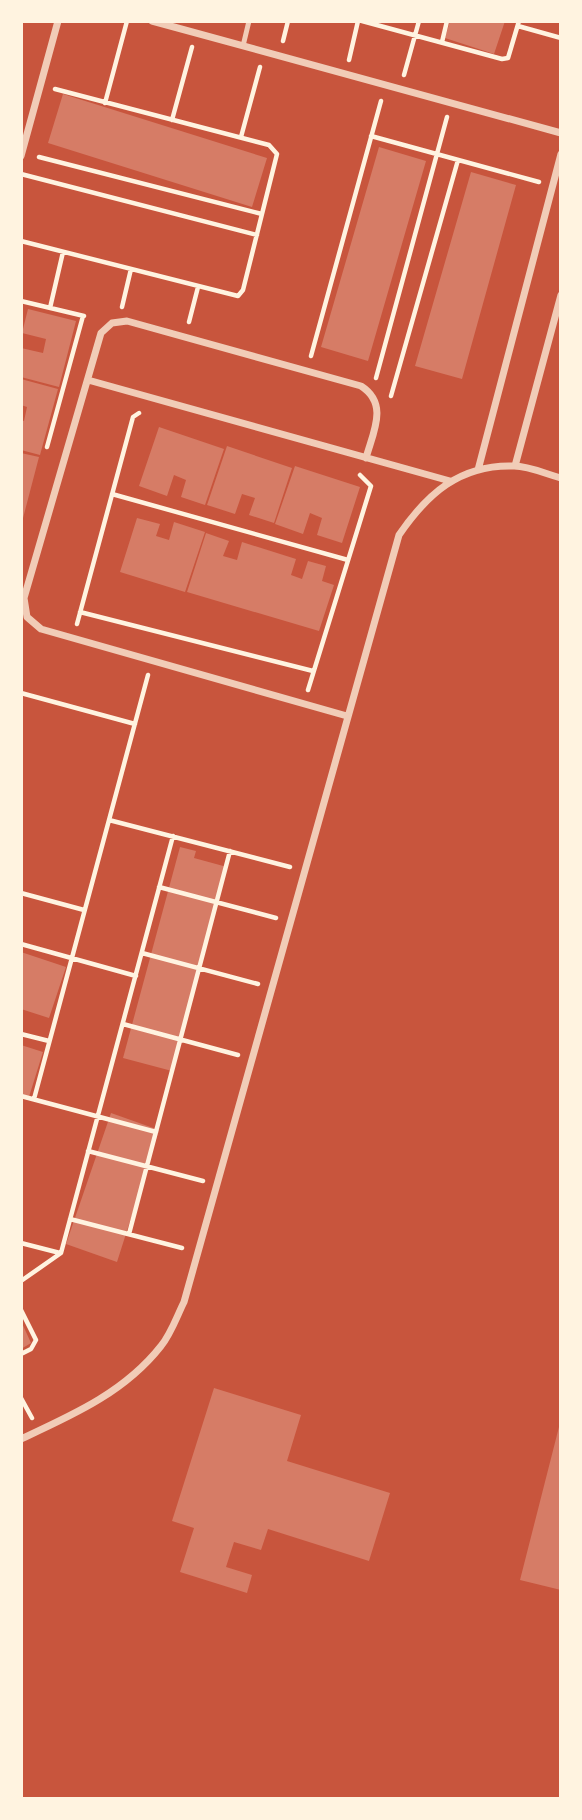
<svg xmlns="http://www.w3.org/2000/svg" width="582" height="1820" viewBox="0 0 582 1820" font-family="'Roboto Condensed',sans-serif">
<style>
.building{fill:#d67c66}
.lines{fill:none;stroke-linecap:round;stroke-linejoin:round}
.path{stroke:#fff3e0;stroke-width:4.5}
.service{stroke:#f1ccb7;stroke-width:5}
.minor{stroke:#f1ccb7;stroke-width:7}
</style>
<rect width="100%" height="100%" fill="#c8553d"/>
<path class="building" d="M450 21H505L494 54 445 38Z
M63 94 267 158 252 207 48 143Z
M379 147 426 161 368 361 321 347Z
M471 172 516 185 462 379 415 366Z
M28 309 76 321 59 387 21 377V348L43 353 46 339 22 333Z
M21 379 58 389 40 455 21 450V420L24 421 27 407 21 405Z
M159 427 224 449 205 505 181 497 186 480 174 475 167 496 139 486Z
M227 446 292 468 274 523 249 515 255 498 242 494 235 514 207 505Z
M21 453 39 457 22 522 21 521Z
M295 466 360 487 342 543 317 535 322 518 310 513 303 534 275 524Z
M137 518 160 524 156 536 169 540 174 522 205 532 185 592 120 572Z
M206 533 229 541 223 556 237 560 242 542 296 559 291 575 302 579 308 561 326 566 322 581 334 585 319 631 187 592Z
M180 847 196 851 194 858 227 867 172 1071 123 1058Z
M21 952 66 967 49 1018 21 1009Z
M21 1045 43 1052 28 1100 21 1098Z
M111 1113 159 1130 117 1262 66 1244Z
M21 1321 31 1343 21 1349Z
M214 1388 301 1415 287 1461 390 1493 369 1561 268 1529 261 1550 234 1542 226 1567 252 1575 247 1593 180 1572 194 1528 172 1521Z
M560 1423H561V1590L520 1580Z"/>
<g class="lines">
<path class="path" d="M362 21 502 59 508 58 519 21
M518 26 561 38
M283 41 288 21
M442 42 447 21
M349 60 358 21
M404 75 419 21
M105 103 127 21
M172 120 192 47
M371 136 539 182
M241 137 260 67
M39 157 262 214
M21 174 257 235
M21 241 238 296 243 290 277 154 269 145 55 89
M21 301 84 316
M122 307 131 269
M50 308 63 252
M189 322 198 287
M311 356 381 101
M376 378 447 117
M391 396 458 160
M47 447 83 316
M112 494 348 560
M80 612 313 671
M77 624 133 417 139 413
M308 690 371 486 360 475
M21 693 135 724
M109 820 290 867
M159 887 276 918
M21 893 84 910
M21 944 136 976
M142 953 258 984
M123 1024 238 1055
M21 1034 49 1041
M21 1096 156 1132
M34 1099 148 675
M88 1151 203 1181
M70 1219 182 1248
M129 1234 230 851
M21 1243 60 1253
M21 1281 61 1253 173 836
M21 1310 36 1340 31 1349 21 1354
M21 1398 32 1418"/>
<path class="service" d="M243 46 249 21"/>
<path class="minor" d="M152 21 561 133
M21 156 58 21
M88 380 450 481
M515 466 561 295
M478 470 561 154
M347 716 41 629 27 617 24 598 101 333 112 323 127 321 361 386C389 404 373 432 366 458
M21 1439C73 1415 125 1392 161 1346 171 1334 177 1316 184 1302L399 535C427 494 460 464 514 466 529 466 546 474 561 478"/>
</g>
<rect width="582" height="1820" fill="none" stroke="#fff3e0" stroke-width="46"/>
</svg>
